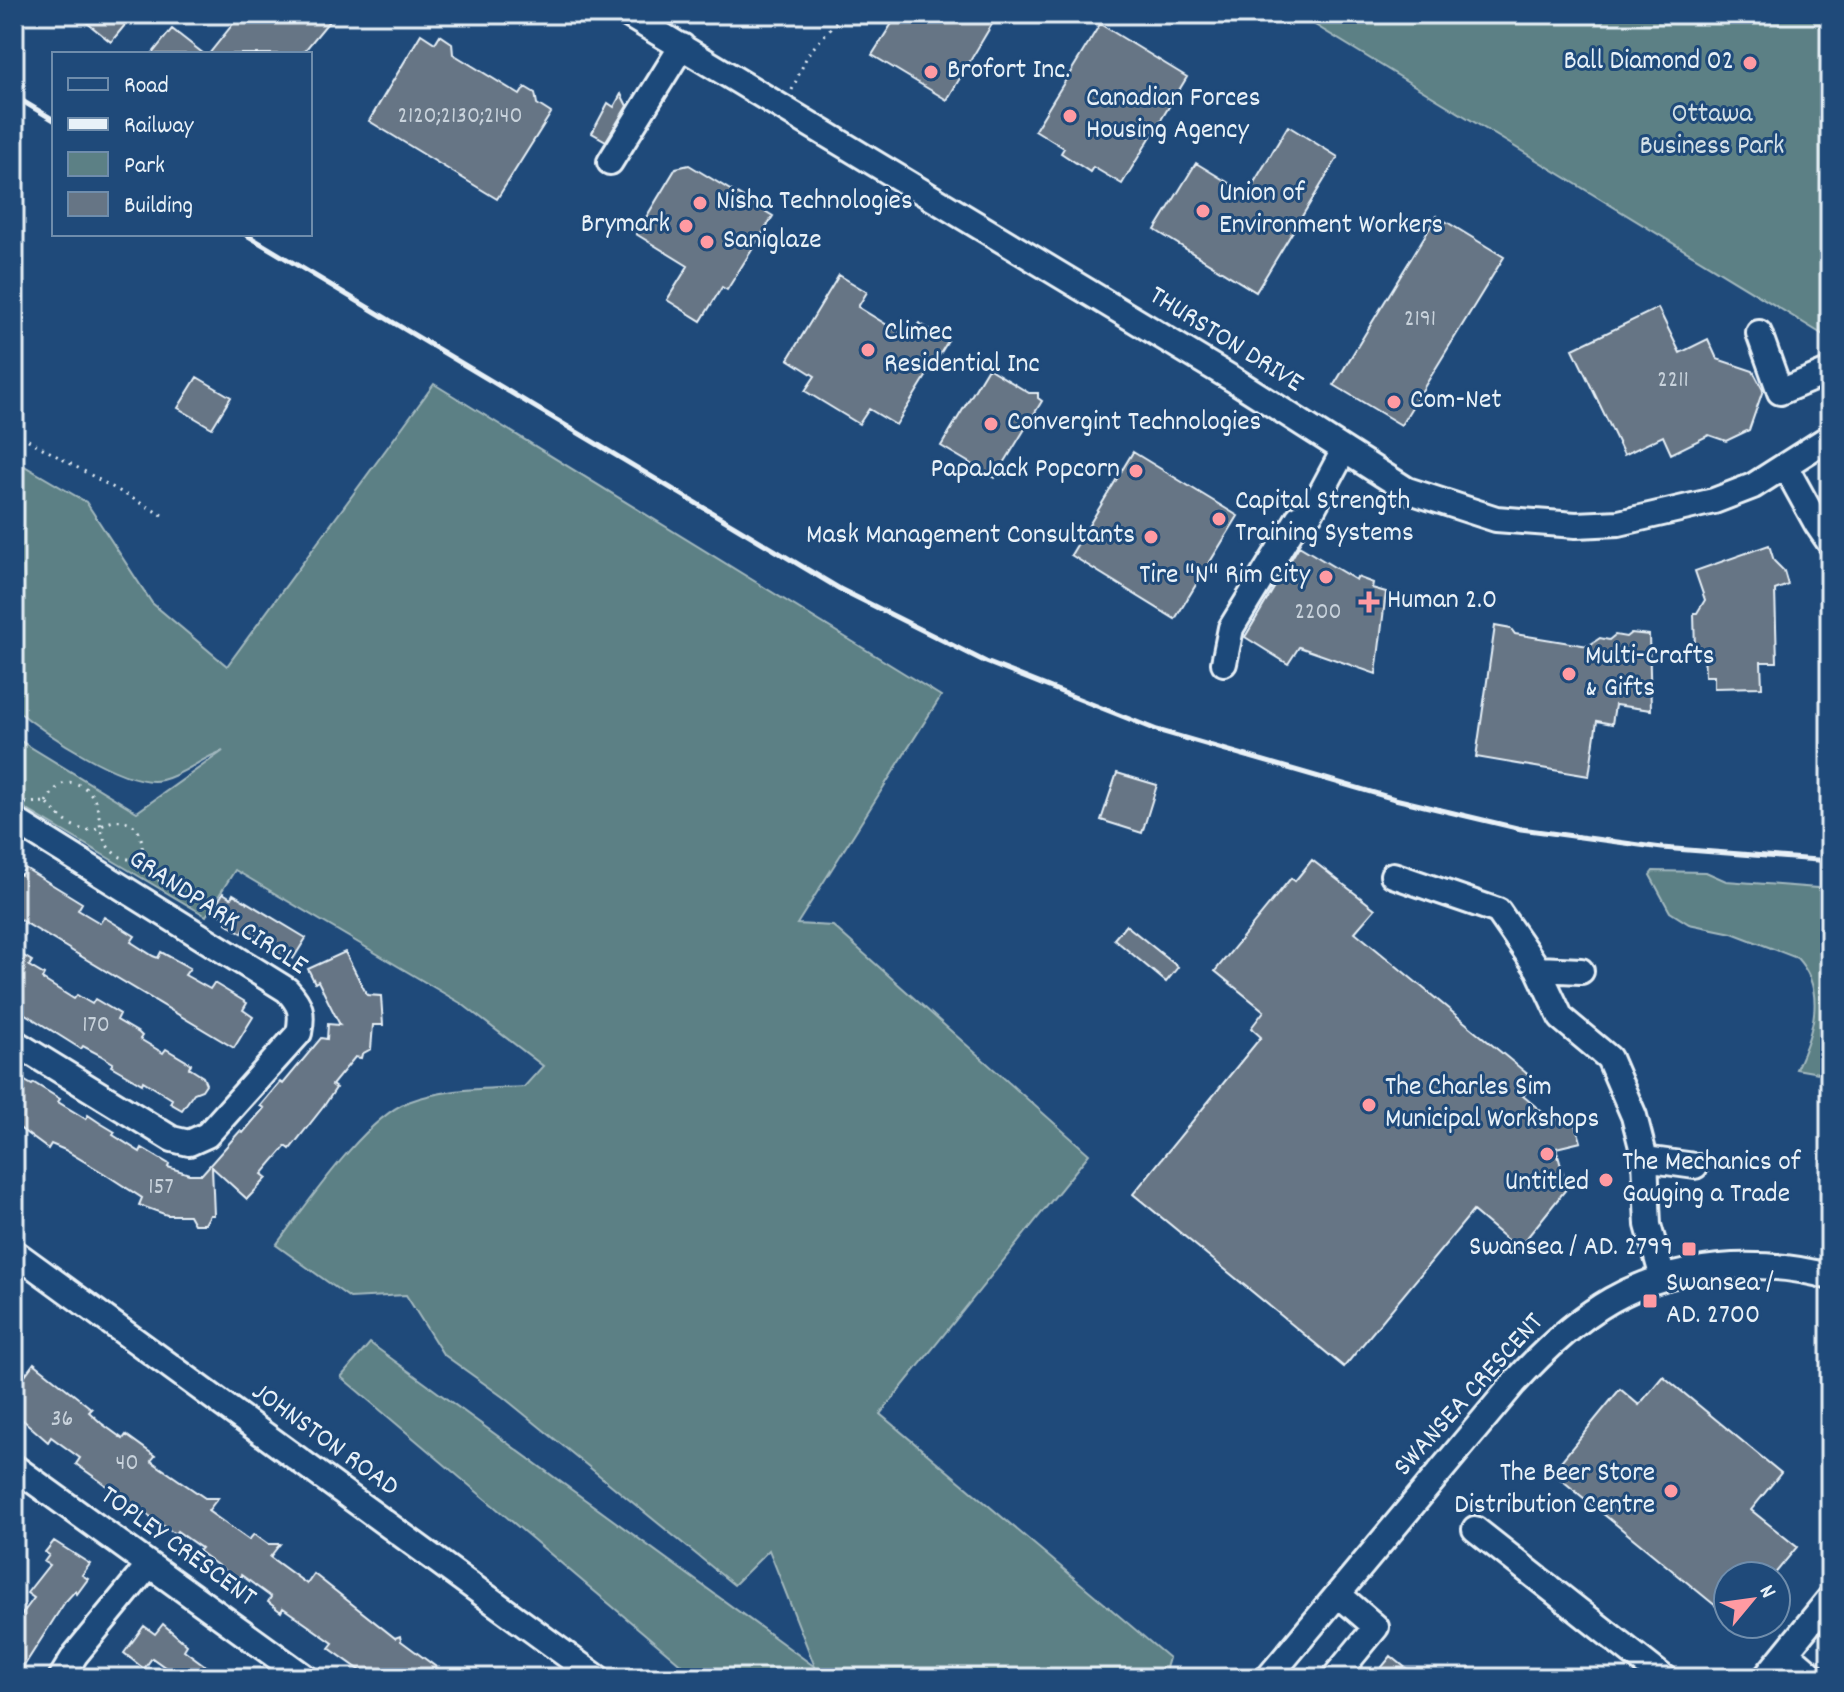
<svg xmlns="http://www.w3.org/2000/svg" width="1844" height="1692" viewBox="0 0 1844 1692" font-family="Dekko,sans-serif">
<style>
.green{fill:#5c8085;stroke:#a2b8be;stroke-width:2}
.building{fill:#667585;stroke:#e8f1f8;stroke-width:2}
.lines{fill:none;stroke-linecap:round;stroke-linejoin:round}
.minor-casing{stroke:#e8f1f8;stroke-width:30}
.path{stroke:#e8f1f8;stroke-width:3;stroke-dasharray:2 6;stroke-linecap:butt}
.minor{stroke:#1f4a7a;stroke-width:24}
.rail{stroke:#e8f1f8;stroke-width:5}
.poi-dot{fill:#ff9aa2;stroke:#1f4a7a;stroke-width:3}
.labels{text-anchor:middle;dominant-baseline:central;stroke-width:6;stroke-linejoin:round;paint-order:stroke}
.number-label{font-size:24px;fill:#c8d2db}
.poi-label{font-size:28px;fill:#e8f1f8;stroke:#1f4a7a;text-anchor:start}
.park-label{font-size:28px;fill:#d3e0e7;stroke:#1f4a7a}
.street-label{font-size:28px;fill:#e8f1f8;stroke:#1f4a7a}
</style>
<rect width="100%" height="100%" fill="#1f4a7a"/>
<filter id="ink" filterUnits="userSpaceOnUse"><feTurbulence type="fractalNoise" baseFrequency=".0125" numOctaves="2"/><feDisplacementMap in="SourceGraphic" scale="16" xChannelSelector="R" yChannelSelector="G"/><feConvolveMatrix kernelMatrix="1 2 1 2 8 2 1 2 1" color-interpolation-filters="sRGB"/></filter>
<g filter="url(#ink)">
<path class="green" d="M1297 14H1830V339Z
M434 384 941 696 797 924 833 926 1089 1154 880 1414 1169 1658 1163 1678H697L341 1377 370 1343 815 1667 769 1550 734 1585 503 1397 443 1354 406 1295 350 1298 276 1245C306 1206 364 1119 408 1102 444 1088 487 1089 524 1087L543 1066 462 1004 235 870 206 916 14 802V737L137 812 223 751C203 757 183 775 162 780 126 789 42 731 14 708V460L86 502 152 603 227 666Z
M1653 871 1706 872 1726 881 1830 889V1075L1796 1069C1813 1034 1827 990 1797 958L1732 933 1689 924 1670 912 1650 875Z"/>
<path class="building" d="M76 14H134L111 42Z
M241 14H335L302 54H209Z
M898 14H998L947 100 872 55Z
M1100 24 1187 77 1122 184 1093 167 1090 172 1061 153 1064 148 1035 130Z
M172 29 204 54H152Z
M421 34 435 43 440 35 452 43 453 54 520 95 525 87 535 93 537 104 551 113 497 199 369 121Z
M621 94 627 106 606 141 592 133 608 103 614 107Z
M1288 126 1338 157 1256 292 1155 230 1196 163 1247 194Z
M689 165 773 216 727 290 722 287 701 321 667 300 688 266 636 234 676 168Z
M1437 216 1504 257 1401 425 1334 385Z
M839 275 867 292 858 307 910 339 919 323 948 341 896 425 869 409 859 424 805 391 815 376 788 359Z
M1658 308 1680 353 1708 339 1717 359 1753 371 1763 390 1749 430 1726 441 1709 435 1671 454 1663 436 1624 455 1573 349Z
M988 368 1029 393H1038V398L1042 401 995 478 941 446Z
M197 377 231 397 212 428 178 408Z
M1133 452 1238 516 1175 619 1071 555Z
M1769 545 1774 561 1784 571 1788 585 1775 590 1777 662H1761L1762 687 1714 688V676H1705L1704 651H1695L1694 613H1697L1705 600 1695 571Z
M1299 546 1356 580 1357 577 1373 583 1372 588 1386 592 1376 674 1299 647 1288 664 1245 637Z
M1495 626 1511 629 1515 634 1588 646 1600 638 1609 640 1615 635 1626 637 1631 633 1649 635 1651 710 1615 705 1612 724 1597 721 1589 776 1476 757Z
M1117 773 1157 785 1142 833 1101 820Z
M1312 860 1375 909 1355 932 1536 1081 1523 1096 1552 1120 1573 1114 1581 1142 1556 1148 1567 1188 1518 1249 1473 1211 1344 1367 1133 1194 1261 1037 1251 1028 1264 1011 1215 971 1291 878 1295 881Z
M25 868 82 903 78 910 100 923 104 917 135 936 131 942 153 956 158 958 161 952 190 968 185 975 210 989 214 983 247 1003 243 1010 253 1017 234 1048 14 916V871L21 875Z
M223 893 231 898 233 894 306 938 293 959 286 955 284 958 268 948 270 945 244 929 242 933 226 923 227 920 214 909Z
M1126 925 1178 967 1166 982 1114 939Z
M14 950 32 961 29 966 44 975 42 979 74 999 77 995 92 1004 95 999 120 1014 117 1020 139 1033 142 1036 140 1039 163 1053 166 1049 191 1064 189 1068 203 1077 206 1084 202 1090 194 1093 182 1110 170 1103 172 1099 143 1081 142 1084 111 1066 113 1063 100 1055 83 1046 81 1049 14 1007Z
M345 952 367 995 381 996 383 1025H373L371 1049 362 1054 361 1058 355 1057 332 1085 336 1088 324 1106 290 1149 286 1146 262 1174 267 1178 247 1199 212 1167 214 1215H210L205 1224H194L189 1215H167L139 1205 142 1198 105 1174 65 1150 51 1144 48 1149 14 1124V1088L20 1078 32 1085 34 1083 60 1099 58 1102 86 1119 88 1115 100 1123 115 1132 113 1135 140 1152 142 1148 169 1164 168 1167 189 1174H202L240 1131 243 1133 264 1108 260 1106 280 1082 283 1084 321 1038 327 1039 328 1024 340 1025 318 981 315 983 308 969Z
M34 1363 92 1409 89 1412 101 1423 123 1439 126 1435 155 1456 151 1461 205 1498H218L208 1511 249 1540 254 1534 268 1544H280L270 1557 307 1584 314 1574 395 1638 400 1636 401 1641 451 1678H371L329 1648 333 1643 283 1608 281 1612 268 1602 271 1597 241 1575 238 1580 198 1551 201 1548 177 1531 175 1534 76 1464 80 1458 51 1437 48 1442 16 1414 20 1409 14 1405V1390Z
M1663 1376 1781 1473 1751 1510 1797 1547 1773 1576H1728V1616L1552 1472 1620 1389 1639 1405Z
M54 1541 90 1564 82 1575 88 1579 77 1594 75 1591 65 1602 22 1669 14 1663V1625L34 1598 27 1593 49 1565 44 1562 49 1555 45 1552Z
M163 1624 187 1645 184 1650 222 1678H180L152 1658 144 1669 124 1653 144 1626 155 1634Z
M1391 1656 1418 1678H1373Z"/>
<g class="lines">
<defs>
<path id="minor" d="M627 14 1236 381 1407 490 1496 519 1576 525 1619 523 1714 501 1753 486 1830 437
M610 162 682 46
M1759 333 1780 392 1830 371
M1785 466 1817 524 1830 543
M1224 663 1231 628 1299 517 1311 512 1344 450
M14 820 287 990C301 1005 303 1013 299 1033L207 1135 189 1143 172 1139 14 1042
M1393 875 1498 911 1538 969
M1581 971 1538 969 1561 1018 1609 1058 1634 1116 1645 1159 1648 1225 1663 1278
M1645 1159 1695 1166
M14 1252 598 1678
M14 1467 306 1678
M1475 1529 1664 1678
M1786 1652 1816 1678
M61 1678 75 1655 148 1566
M1268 1678 1514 1383C1579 1312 1635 1272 1733 1266 1767 1265 1798 1267 1830 1277
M1334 1678 1376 1627 1338 1594
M1765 1678 1830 1598"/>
</defs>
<use href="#minor" class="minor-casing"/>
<path class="path" d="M1824 14 1830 19
M792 90 808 54 843 14
M14 432 162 515
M46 802C53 792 61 779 74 783 110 794 91 832 112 851 120 859 131 860 141 859
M25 803 46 802C57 814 68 827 86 830 97 831 105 822 115 821 139 818 145 840 141 859L168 891"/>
<use href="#minor" class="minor"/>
<path class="rail" d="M14 96 54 120
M245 234 840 589 986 662 1157 730 1395 799 1521 829 1662 848 1830 861"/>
</g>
</g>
<g class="poi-dot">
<circle cx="1750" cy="63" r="8"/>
<circle cx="931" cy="72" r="8"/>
<circle cx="1070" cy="116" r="8"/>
<circle cx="700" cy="203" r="8"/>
<circle cx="1203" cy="211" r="8"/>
<circle cx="686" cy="226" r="8"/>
<circle cx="707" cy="242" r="8"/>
<circle cx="868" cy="350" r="8"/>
<circle cx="1394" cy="402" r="8"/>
<circle cx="991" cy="424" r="8"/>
<circle cx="1136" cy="471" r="8"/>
<circle cx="1219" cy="519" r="8"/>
<circle cx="1151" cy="537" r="8"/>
<circle cx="1326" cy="577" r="8"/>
<path d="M1365 590h8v8h8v8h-8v8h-8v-8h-8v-8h8z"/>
<circle cx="1569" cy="674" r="8"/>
<circle cx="1369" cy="1105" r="8"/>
<circle cx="1547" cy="1154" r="8"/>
<circle cx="1606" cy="1180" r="8"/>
<rect x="1681" y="1241" width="16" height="16" rx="4"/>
<rect x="1642" y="1293" width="16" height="16" rx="4"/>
<circle cx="1671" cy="1491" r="8"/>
</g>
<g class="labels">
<g class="number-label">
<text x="460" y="117">2120;2130;2140</text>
<text x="1420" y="320">2191</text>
<text x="1673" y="381">2211</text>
<text x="1318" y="613">2200</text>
<text x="96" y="1026">170</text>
<text x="161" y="1188">157</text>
<text x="62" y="1420">36</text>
<text x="127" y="1464">40</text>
</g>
<g class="poi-label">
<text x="1734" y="63" text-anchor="end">Ball Diamond 02</text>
<text x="947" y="72">Brofort Inc.</text>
<text x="1086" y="100">Canadian Forces<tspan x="1086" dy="32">Housing Agency</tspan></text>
<text x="1219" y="195">Union of<tspan x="1219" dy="32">Environment Workers</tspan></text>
<text x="716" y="203">Nisha Technologies</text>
<text x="670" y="226" text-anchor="end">Brymark</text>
<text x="723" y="242">Saniglaze</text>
<text x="884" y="334">Climec<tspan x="884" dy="32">Residential Inc</tspan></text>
<text x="1410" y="402">Com-Net</text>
<text x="1007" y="424">Convergint Technologies</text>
<text x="1120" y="471" text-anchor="end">PapaJack Popcorn</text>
<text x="1235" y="503">Capital Strength<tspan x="1235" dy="32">Training Systems</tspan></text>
<text x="1135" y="537" text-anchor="end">Mask Management Consultants</text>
<text x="1310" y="577" text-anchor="end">Tire "N" Rim City</text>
<text x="1387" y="602">Human 2.0</text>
<text x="1585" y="658">Multi-Crafts<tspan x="1585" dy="32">&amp; Gifts</tspan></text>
<text x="1385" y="1089">The Charles Sim<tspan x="1385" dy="32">Municipal Workshops</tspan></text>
<text x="1622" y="1164">The Mechanics of<tspan x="1622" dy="32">Gauging a Trade</tspan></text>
<text x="1547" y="1184" text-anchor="middle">Untitled</text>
<text x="1673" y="1249" text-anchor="end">Swansea / AD. 2799</text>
<text x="1666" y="1285">Swansea /<tspan x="1666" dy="32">AD. 2700</tspan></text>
<text x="1655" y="1475" text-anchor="end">The Beer Store<tspan x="1655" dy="32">Distribution Centre</tspan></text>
</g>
<g class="park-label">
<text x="1712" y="116">Ottawa<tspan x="1712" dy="32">Business Park</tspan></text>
</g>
<g class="street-label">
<text transform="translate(1225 341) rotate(32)">THURSTON DRIVE</text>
<text transform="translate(217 914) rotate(33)">GRANDPARK CIRCLE</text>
<text transform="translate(1470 1396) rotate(-48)">SWANSEA CRESCENT</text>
<text transform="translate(324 1441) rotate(36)">JOHNSTON ROAD</text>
<text transform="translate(177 1548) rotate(36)">TOPLEY CRESCENT</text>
</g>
</g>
<rect width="1844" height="1692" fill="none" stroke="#1f4a7a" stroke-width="48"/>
<rect x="24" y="24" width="1796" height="1644" fill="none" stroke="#e8f1f8" stroke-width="3" filter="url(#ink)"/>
<rect x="52" y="52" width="260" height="184" fill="#1f4a7a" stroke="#6f8dac" stroke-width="2"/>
<rect x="68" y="78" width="40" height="12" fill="#1f4a7a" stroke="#6f8dac" stroke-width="2"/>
<text x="124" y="92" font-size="24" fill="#e8f1f8">Road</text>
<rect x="68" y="118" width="40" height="12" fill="#e8f1f8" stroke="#6f8dac" stroke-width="2"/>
<text x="124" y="132" font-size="24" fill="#e8f1f8">Railway</text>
<rect x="68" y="152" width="40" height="24" fill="#5c8085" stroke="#6f8dac" stroke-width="2"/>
<text x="124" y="172" font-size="24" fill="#e8f1f8">Park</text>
<rect x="68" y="192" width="40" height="24" fill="#667585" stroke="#6f8dac" stroke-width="2"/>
<text x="124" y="212" font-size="24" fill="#e8f1f8">Building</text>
<g transform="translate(1752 1600) rotate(61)"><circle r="38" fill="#1f4a7a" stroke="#6f8dac" stroke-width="2"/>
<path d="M0-6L14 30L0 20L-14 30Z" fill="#ff9aa2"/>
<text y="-12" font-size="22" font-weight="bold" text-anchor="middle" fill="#e8f1f8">N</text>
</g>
</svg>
